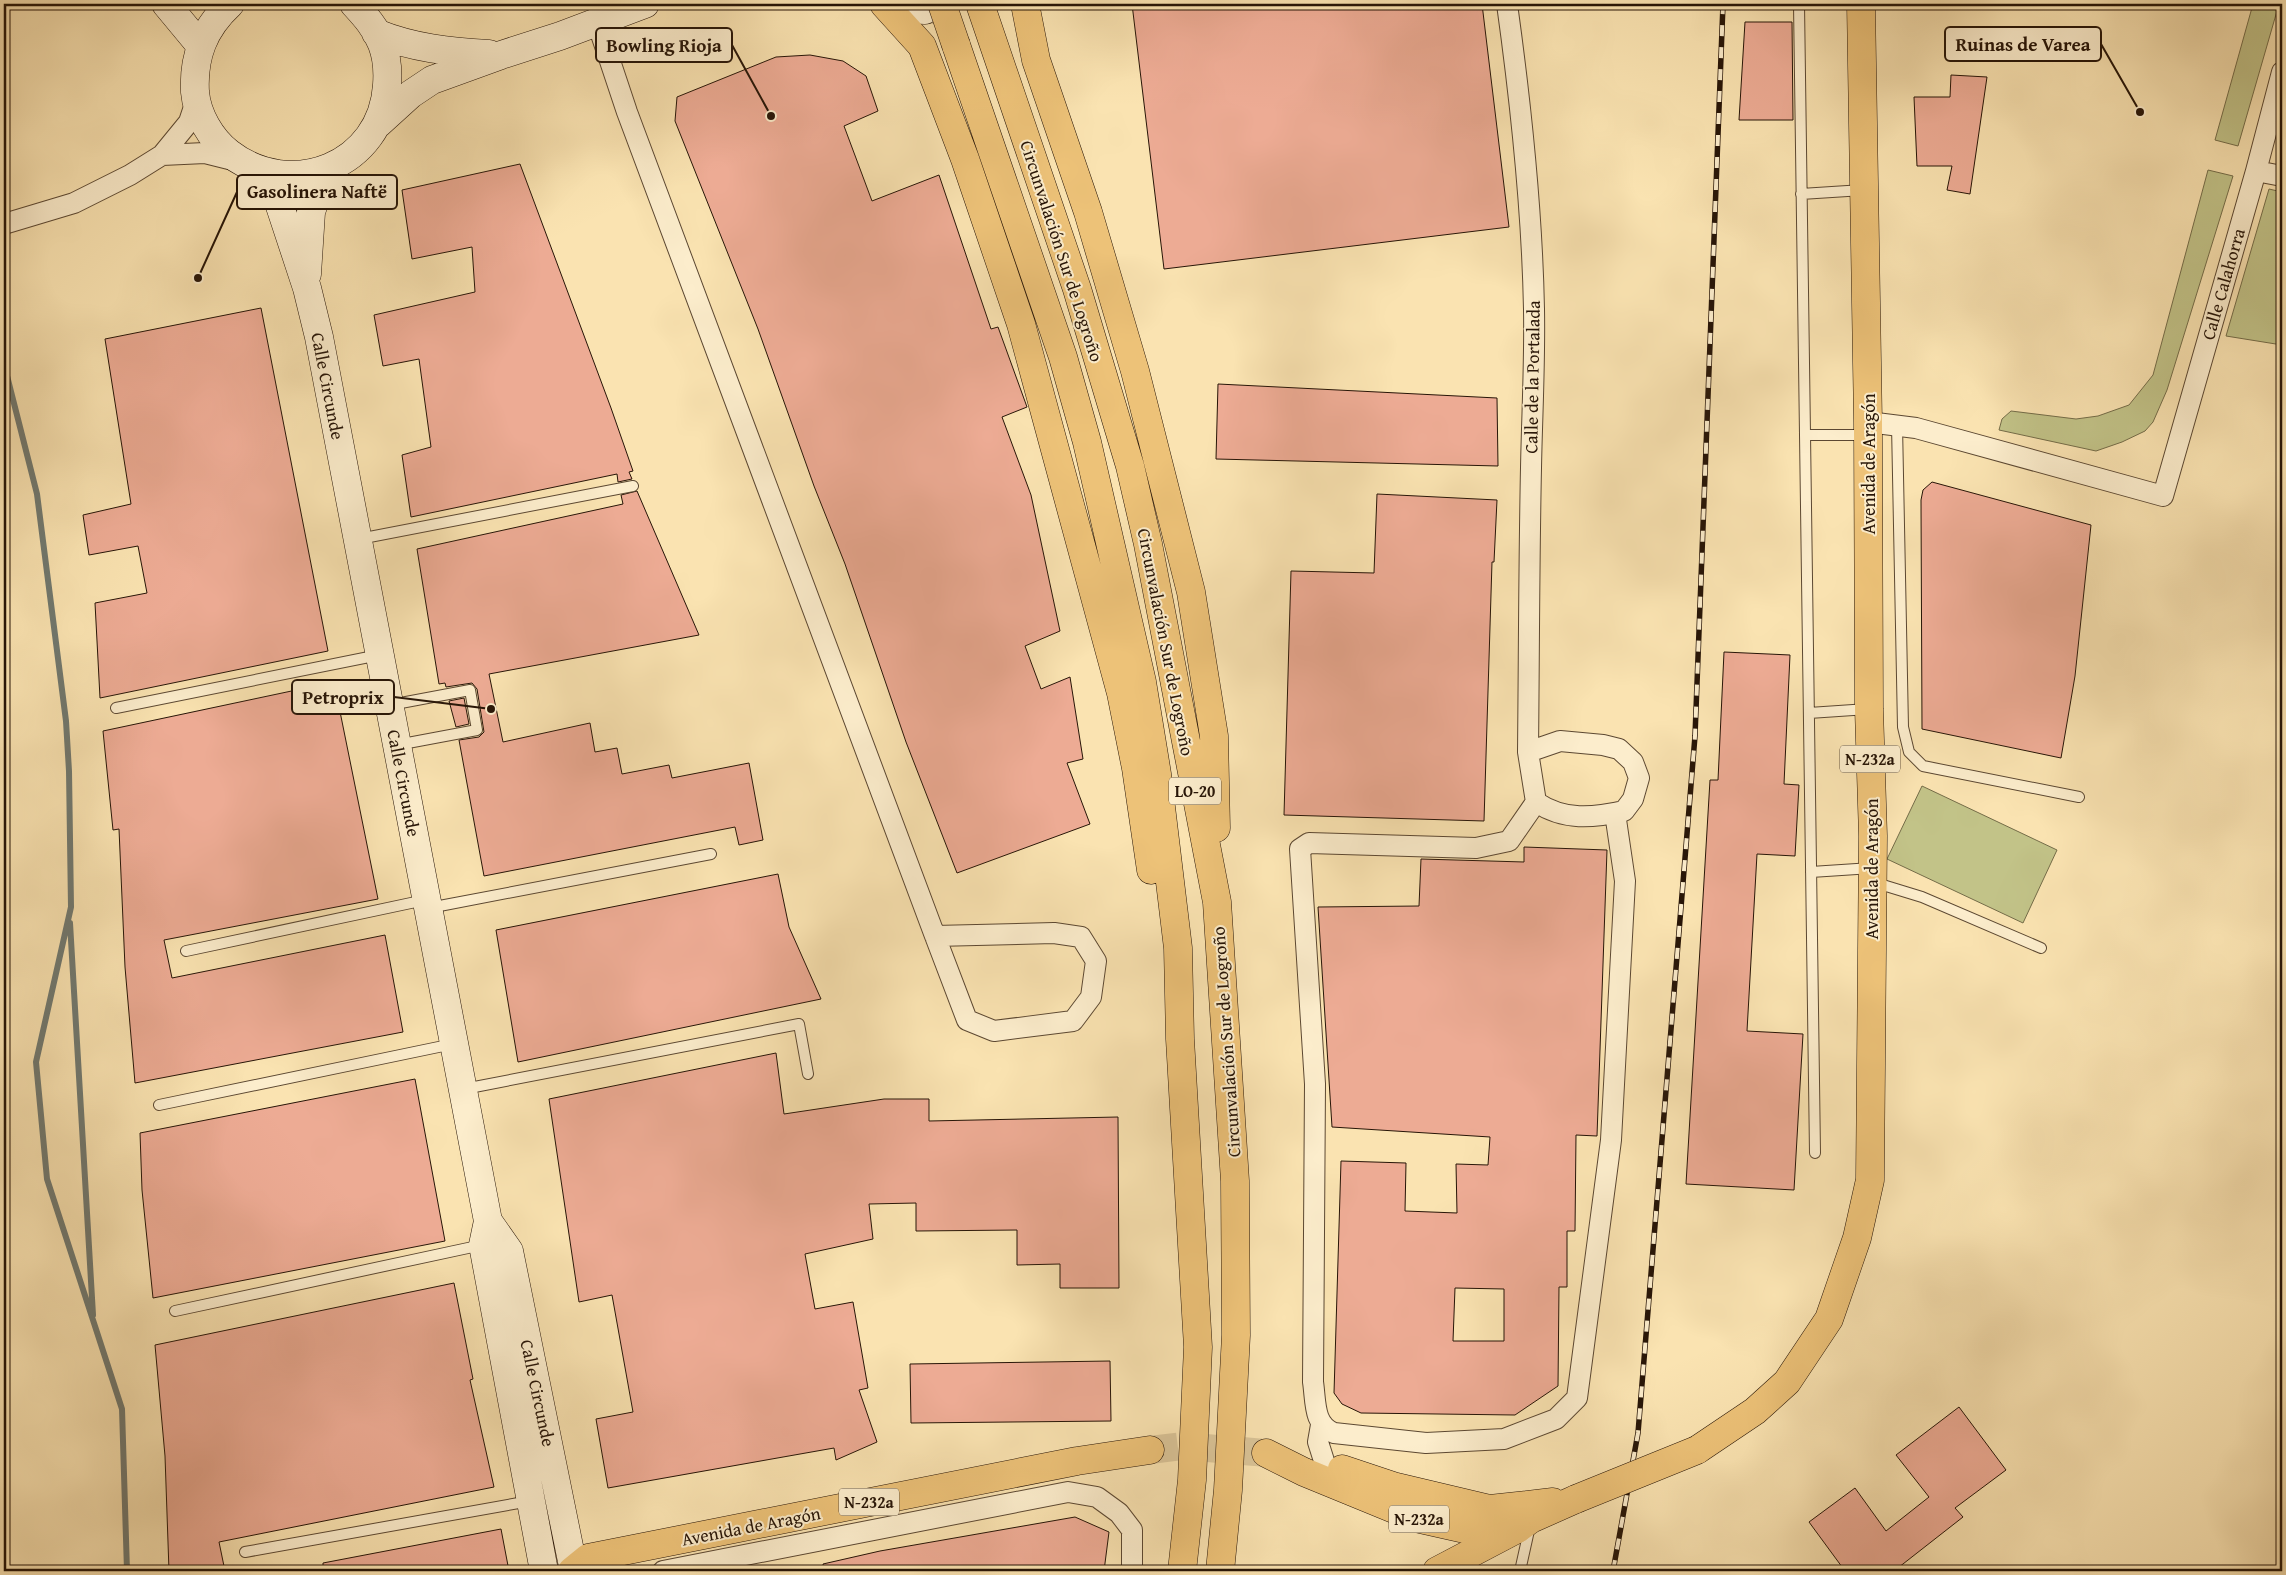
<svg xmlns="http://www.w3.org/2000/svg" width="2286" height="1575" viewBox="0 0 2286 1575" font-family="'Gentium Book Plus',serif">
<style>
.green{fill:#c2c388;stroke:#746c48}
.lines{fill:none;stroke-linecap:round;stroke-linejoin:round}
.stream{stroke:#717970;stroke-width:6}
.building{fill:#edab94;stroke:#271507;fill-rule:evenodd}
.secondary-tunnel{stroke:#dac498;stroke-width:28;stroke-dasharray:28 14;stroke-linecap:butt}
.primary-tunnel{stroke:#dac498;stroke-width:28;stroke-dasharray:28 14;stroke-linecap:butt}
.service-casing{stroke:#5c4832;stroke-width:12}
.minor-casing{stroke:#5c4832;stroke-width:22}
.secondary-casing{stroke:#271507;stroke-width:29}
.primary-casing{stroke:#271507;stroke-width:29}
.motorway-casing{stroke:#271507;stroke-width:29}
.service{stroke:#fcedcc;stroke-width:10}
.minor{stroke:#fcedcc;stroke-width:20}
.secondary{stroke:#fcedcc;stroke-width:28}
.primary{stroke:#edc278;stroke-width:28}
.motorway{stroke:#edc278;stroke-width:28}
.rail-casing{stroke:#271507;stroke-width:5.5}
.rail{stroke:#fcedcc;stroke-width:4;stroke-dasharray:11;stroke-linecap:butt}
.primary-bridge-casing{stroke:#271507;stroke-width:29;stroke-linecap:butt}
.motorway-bridge-casing{stroke:#271507;stroke-width:29;stroke-linecap:butt}
.primary-bridge{stroke:#edc278;stroke-width:28}
.motorway-bridge{stroke:#edc278;stroke-width:28}
.labels{text-anchor:middle;dominant-baseline:central;stroke-width:4;stroke-linejoin:round;paint-order:stroke}
.shield{fill:#fcedcc;stroke:#675642;stroke-width:1}
.shield-label{font-size:16px;font-weight:bold;fill:#271507}
.street-label{font-size:18px;fill:#271507;stroke:#fcedcc}
.leader{fill:none;stroke:#271507;stroke-width:2}
.callout-dot{fill:#271507;stroke:#fcedcc;stroke-width:2}
.callout{fill:#fcedcc;stroke:#271507;stroke-width:2}
.callout-label{font-size:19px;text-anchor:middle;font-weight:bold;fill:#271507}
</style>
<rect width="100%" height="100%" fill="#fae3b1"/>
<filter id="stains"><feTurbulence type="fractalNoise" baseFrequency=".004" numOctaves="4"/><feColorMatrix values="0 0 0 0 .2 0 0 0 0 .09 0 0 0 0 .02 0 0 0 .5 -.17"/></filter>
<radialGradient id="worn" r=".72"><stop offset=".6" stop-color="#630" stop-opacity="0"/><stop offset="1" stop-color="#630" stop-opacity=".3"/></radialGradient>
<path class="green" d="M2253 4H2279L2238 146 2215 140Z
M2208 170 2233 176 2167 390 2153 422 2145 431 2122 442 2096 451 1999 430 2002 419 2011 411 2076 419 2098 416 2129 405 2153 375Z
M2269 189 2282 192V345L2226 336Z
M1922 786 2057 850 2023 923 1887 859Z"/>
<g class="lines">
<path class="stream" d="M4 364 37 494 66 721 69 771 71 907 36 1062 47 1179 122 1409 127 1571
M70 923 93 1315"/>
</g>
<path class="building" d="M1132 4H1482L1509 227 1164 269Z
M1745 22H1792L1793 120H1739Z
M810 55 843 61 866 76 878 111 844 126 872 201 939 175 991 329 998 327 1027 407 1002 417 1031 495 1060 631 1025 646 1041 689 1070 677 1083 759 1067 763 1090 824 957 873 906 742 845 564 814 486 758 329 675 121 677 97 776 57Z
M1951 75 1987 77 1970 194 1947 190 1952 166H1917L1914 97H1950Z
M520 164 611 408 633 471 629 472 632 479 618 482 617 474 411 517 402 455 431 447 419 359 383 366 374 315 475 292 472 247 412 259 402 190Z
M261 308 328 651 100 698 95 603 147 593 138 546 89 555 83 515 131 504 105 339Z
M1218 384 1497 398 1498 466 1216 459Z
M1932 482 2091 525 2075 676 2061 758 1922 729 1921 500 1923 490Z
M637 491 699 635 489 674 503 742 590 723 595 752 617 748 622 774 669 765 672 778 749 763 763 840 739 845 735 827 484 876 459 740 479 737 484 732 477 689 472 683 446 687 445 683 439 684 417 549 623 504 621 495Z
M1377 494 1497 500 1494 562H1492L1484 821 1284 815 1291 571 1374 573Z
M1724 652 1790 655 1784 784 1799 785 1795 856 1757 854 1747 1031 1803 1034 1794 1190 1686 1184 1710 780H1718Z
M334 682 378 899 164 940 172 978 385 935 403 1032 135 1083 125 967 119 829 113 830 103 731Z
M464 698 469 724 456 727 449 701Z
M1524 847 1607 850 1597 1136 1576 1135 1575 1231H1567V1287H1559L1558 1386 1515 1415 1361 1413 1342 1404 1334 1393 1341 1161 1406 1163 1405 1211 1457 1213 1456 1164 1488 1165 1490 1137 1332 1127 1318 907 1419 906 1421 859 1524 862ZM1455 1288 1504 1289V1341H1453Z
M778 874 789 927 821 999 518 1062 496 930Z
M776 1053 784 1114 884 1099H929V1121L1118 1117 1119 1288H1060V1264L1017 1265V1230L916 1231V1203L869 1204 873 1239 805 1254 815 1309 853 1302 868 1388 859 1390 877 1442 836 1460 834 1448 608 1488 596 1419 633 1412 612 1295 579 1302 549 1099Z
M415 1079 445 1241 153 1298 142 1190 140 1133Z
M454 1283 473 1379 470 1380 494 1487 219 1542 225 1571H169L165 1456 155 1345Z
M1110 1361 1111 1421 911 1423 910 1364Z
M1959 1407 2006 1470 1955 1508 1963 1517 1894 1571H1845L1809 1522 1855 1488 1886 1531 1929 1497 1896 1455Z
M1075 1517 1109 1532 1104 1571H824L823 1564 880 1551Z
M501 1529 509 1571H323V1563Z"/>
<g class="lines">
<path class="secondary-tunnel" d="M925 10H940L965 4"/>
<path class="primary-tunnel" d="M1150 1450 1183 1446 1266 1453"/>
<defs>
<path id="service" d="M1799 4 1815 1153
M1801 194 1863 190
M1897 425 1903 727 1909 752 1923 766 2079 797
M1805 435H1867
M359 539 633 486
M390 705 470 690 477 730 397 745
M116 708 379 655
M1809 713 1868 709
M1811 872 1872 868
M1873 882 1922 897 2041 948
M429 908 711 854
M186 951 425 900
M464 1089 799 1024 808 1074
M159 1105 453 1044
M175 1311 482 1245
M245 1552 530 1501
M1520 1571 1530 1526"/>
<path id="minor" d="M1507 4C1521 105 1532 207 1534 309 1535 362 1532 415 1531 468 1529 563 1529 657 1528 752L1536 802C1564 821 1593 818 1624 811L1633 799 1639 778 1633 762 1619 749 1603 745 1560 741 1528 752
M597 22 627 112 935 936 967 1020 994 1031 1073 1021 1091 997 1096 961 1081 937 1054 933 935 936
M162 155 205 153 237 161
M2256 171 2282 176
M4 224 74 203 130 175 162 155 189 122 196 101
M1868 422 1916 428 2163 496 2256 171 2282 72
M1536 802 1509 841 1476 848 1309 843 1300 849 1315 1084 1313 1382C1316 1401 1313 1425 1334 1433L1426 1443 1504 1439 1556 1419 1577 1398 1611 1140 1625 881 1615 813
M1321 1425 1318 1442 1325 1464
M663 1571 1068 1492 1097 1497 1119 1513 1132 1530V1571"/>
<path id="secondary" d="M166 4 200 45
M230 4C204 28 193 56 195 92 197 115 211 139 229 153 291 201 382 166 387 85 388 72 387 57 382 44 376 28 365 16 354 4
M893 4 910 9 925 10
M376 33C413 48 450 52 489 54
M378 124 411 94 432 80 501 55 560 36 645 4
M258 170 275 191 307 288 319 337 488 1221 483 1245 544 1571
M307 274 311 212 322 179 336 165
M488 1221 509 1251 574 1571"/>
<path id="primary" d="M1697 1450 1755 1411 1787 1382 1829 1319 1857 1238 1870 1180 1873 836 1869 709 1868 422 1861 4
M1266 1453 1304 1472 1416 1518 1474 1531 1517 1529 1531 1519 1576 1499
M1342 1469 1393 1486 1490 1509 1553 1502
M572 1571 588 1558 1077 1461 1150 1450"/>
<path id="motorway" d="M884 4 922 46 965 159 1021 324 1121 693 1136 768 1151 870
M980 4 1077 289 1130 466 1148 544 1217 902 1235 1181 1236 1335 1228 1490 1220 1571
M1025 4 1036 60 1088 212 1135 371 1191 592 1214 736 1216 828
M956 45 1063 357 1087 442 1142 682 1157 774 1178 948 1180 1039 1198 1347 1192 1480 1182 1571
M1437 1571 1517 1529"/>
</defs>
<use href="#service" class="service-casing"/>
<use href="#minor" class="minor-casing"/>
<use href="#secondary" class="secondary-casing"/>
<use href="#primary" class="primary-casing"/>
<use href="#motorway" class="motorway-casing"/>
<use href="#service" class="service"/>
<use href="#minor" class="minor"/>
<use href="#secondary" class="secondary"/>
<use href="#primary" class="primary"/>
<use href="#motorway" class="motorway"/>
<defs>
<path id="rail" d="M1613 1571 1638 1433 1695 736 1723 4"/>
</defs>
<use href="#rail" class="rail-casing"/>
<use href="#rail" class="rail"/>
<defs>
<path id="primary-bridge" d="M1576 1499 1697 1450"/>
<path id="motorway-bridge" d="M942 4 956 45"/>
</defs>
<use href="#primary-bridge" class="primary-bridge-casing"/>
<use href="#motorway-bridge" class="motorway-bridge-casing"/>
<use href="#primary-bridge" class="primary-bridge"/>
<use href="#motorway-bridge" class="motorway-bridge"/>
</g>
<g class="labels">
<g class="shield">
<rect x="1840" y="745.5" width="60" height="27" rx="4"/>
<rect x="1169" y="777.5" width="52" height="27" rx="4"/>
<rect x="839" y="1488.5" width="60" height="27" rx="4"/>
<rect x="1389" y="1505.5" width="60" height="27" rx="4"/>
</g>
<g class="shield-label">
<text x="1870" y="759">N-232a</text>
<text x="1195" y="791">LO-20</text>
<text x="869" y="1502">N-232a</text>
<text x="1419" y="1519">N-232a</text>
</g>
<g class="street-label">
<text transform="translate(1062 251) rotate(72)">Circunvalación Sur de Logroño</text>
<text transform="translate(2223 284) rotate(-74)">Calle Calahorra</text>
<text transform="translate(1532 377) rotate(-89)">Calle de la Portalada</text>
<text transform="translate(328 386) rotate(79)">Calle Circunde</text>
<text transform="translate(1868 464) rotate(-90)">Avenida de Aragón</text>
<text transform="translate(1166 642) rotate(79)">Circunvalación Sur de Logroño</text>
<text transform="translate(404 783) rotate(79)">Calle Circunde</text>
<text transform="translate(1871 869) rotate(-90)">Avenida de Aragón</text>
<text transform="translate(1226 1042) rotate(-94)">Circunvalación Sur de Logroño</text>
<text transform="translate(538 1393) rotate(78)">Calle Circunde</text>
<text transform="translate(751 1526) rotate(-11)">Avenida de Aragón</text>
</g>
</g>
<path class="leader" d="M2140 112L2101 44M771 116L732 45M198 278L237 192M491 709L394 697"/>
<g class="callout-dot">
<circle cx="2140" cy="112" r="5"/>
<circle cx="771" cy="116" r="5"/>
<circle cx="198" cy="278" r="5"/>
<circle cx="491" cy="709" r="5"/>
</g>
<g class="callout">
<rect x="1945" y="27" width="156" height="34" rx="5"/>
<rect x="596" y="28" width="136" height="34" rx="5"/>
<rect x="237" y="175" width="160" height="34" rx="5"/>
<rect x="292" y="680" width="102" height="34" rx="5"/>
</g>
<g class="callout-label">
<text x="2023" y="51">Ruinas de Varea</text>
<text x="664" y="52">Bowling Rioja</text>
<text x="317" y="198">Gasolinera Naftë</text>
<text x="343" y="704">Petroprix</text>
</g>
<rect width="2286" height="1575" fill="none" stroke="#fae3b1" stroke-width="20"/>
<rect x="5" y="5" width="2276" height="1565" fill="none" stroke="#271507" stroke-width="2.5"/>
<rect x="10" y="10" width="2266" height="1555" fill="none" stroke="#271507"/>
<rect width="100%" height="100%" filter="url(#stains)"/>
<rect width="100%" height="100%" fill="url(#worn)"/>
</svg>
